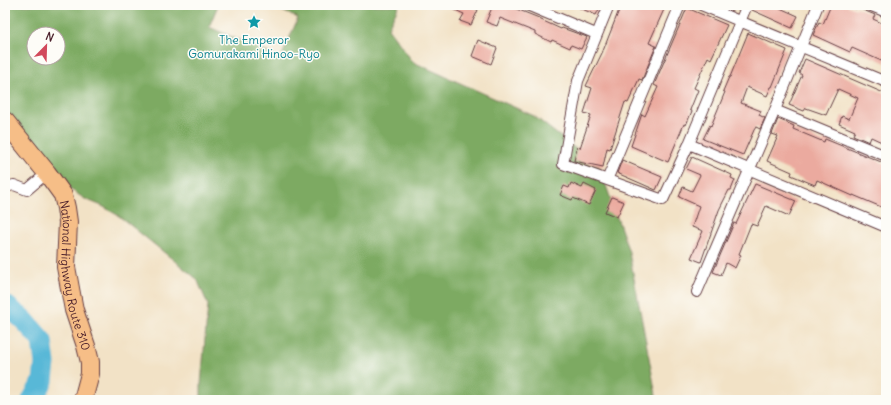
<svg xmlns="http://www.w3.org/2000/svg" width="891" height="405" viewBox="0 0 891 405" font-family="Delius,sans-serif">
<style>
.forest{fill:#7daa62;stroke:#646446;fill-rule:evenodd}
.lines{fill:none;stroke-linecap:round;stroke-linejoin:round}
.river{stroke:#59b8d7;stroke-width:21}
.building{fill:#ebaa9f}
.street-casing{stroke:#633c42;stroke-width:12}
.highway-casing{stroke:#633c42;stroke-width:20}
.street{stroke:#fff;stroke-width:10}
.highway{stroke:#f6be87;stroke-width:18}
.labels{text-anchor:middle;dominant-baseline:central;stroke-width:3;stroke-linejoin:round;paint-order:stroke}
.culture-label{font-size:12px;fill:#0d838f;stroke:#fdfcf7}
.street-label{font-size:12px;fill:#4a1f2b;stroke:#fdfcf7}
</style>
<rect width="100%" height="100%" fill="#fdfcf7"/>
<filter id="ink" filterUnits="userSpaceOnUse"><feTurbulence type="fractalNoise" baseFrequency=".025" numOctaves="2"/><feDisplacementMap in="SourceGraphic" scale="8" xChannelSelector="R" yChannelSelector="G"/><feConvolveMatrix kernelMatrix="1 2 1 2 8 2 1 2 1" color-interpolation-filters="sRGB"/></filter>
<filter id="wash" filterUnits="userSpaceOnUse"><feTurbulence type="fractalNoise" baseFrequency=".012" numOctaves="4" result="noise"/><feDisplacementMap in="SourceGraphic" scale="16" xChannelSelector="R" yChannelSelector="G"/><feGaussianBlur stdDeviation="0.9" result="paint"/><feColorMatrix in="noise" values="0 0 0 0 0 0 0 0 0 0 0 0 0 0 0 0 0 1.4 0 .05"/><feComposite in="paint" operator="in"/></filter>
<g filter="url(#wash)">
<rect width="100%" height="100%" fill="#f2e2c6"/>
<path class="forest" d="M5 5H218L209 27 281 58 298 18 269 5H399L388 28 413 62 534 116 600 168 629 252 657 400H201V384L208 305 197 279 119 216 102 206 85 199 67 187 5 112ZM34 34H58V58H34Z"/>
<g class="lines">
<path class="river" d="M5 305 24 320 42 341 45 363 43 381 32 400"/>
</g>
<g id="blocks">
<path class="building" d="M444 5H467L478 10 471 25 460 21 464 14Z
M493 5H502L509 8V6L539 18V19L561 29 562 28 587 37 581 49 571 45 570 48 552 40 551 42 535 34V32L500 18 497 26 486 22Z
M573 5H601L596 15Z
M621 5H666L649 43 656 46 642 80 639 79 628 103 625 102 610 149 607 148 603 167 574 161 577 147 580 148 591 115 584 113 592 88 586 86 603 51Z
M753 5H782L780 8 798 16 792 28 752 10Z
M831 5H846L856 9V7L875 15 873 19 886 25V63L852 48 850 52 813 35 819 22 823 24Z
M687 8 727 25 711 59 708 57 694 88 698 90 690 110 692 111 686 125 684 124 668 162 631 146 642 114 645 116 658 87 654 85Z
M748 33 787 50 772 87H771L767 96 747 87 741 103 761 111 759 115 765 118 760 129 756 127 754 130 743 155 703 139 710 125 711 126 725 92 723 91 729 77H730Z
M478 40 497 48 491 64 472 56Z
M805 59 886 94V144L871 137 869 142 853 135 855 131 839 124 842 116 849 119 858 98 838 89 826 115 806 108 804 111 789 105 802 75 799 73Z
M778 119 794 126 793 129 824 142 825 139 886 164V209L853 195V196L817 180 815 185 791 175 792 172 767 161 778 136 772 134Z
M692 157 732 175 731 178 735 180 731 190H729L719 210 701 262 691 258 703 231 692 227 699 206 679 197 683 187 692 191 700 175 686 169Z
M622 160 662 177 656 190 617 173Z
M571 183 582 188 584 184 596 190 589 205 573 198 572 200 560 195 564 186 569 188Z
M755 184 796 201 789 216 766 206 757 226 751 224 739 254 741 255 735 268 726 263 721 275 713 272 734 223 736 224Z
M612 197 624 202 617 217 605 212Z"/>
</g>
</g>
<g filter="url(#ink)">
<use href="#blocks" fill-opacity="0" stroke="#633c42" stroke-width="1"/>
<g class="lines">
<defs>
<path id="street" d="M527 5 596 34
M609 5 578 81 563 164 663 200 689 144 747 5
M701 5 886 82
M869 5 886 12
M775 110 886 156
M689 144 886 227
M607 180 680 5
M5 187 14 185 27 190 47 173
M697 292 775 110 818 5"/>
<g id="highway">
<path id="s1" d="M5 121 47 173 63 195 66 208 68 222 66 267 74 310 86 346 90 362V374L83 400"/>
</g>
</defs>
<use href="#street" class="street-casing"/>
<use href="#highway" class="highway-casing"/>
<use href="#street" class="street"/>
<use href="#highway" class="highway"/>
</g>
</g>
<defs>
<symbol id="sight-bare" viewBox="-9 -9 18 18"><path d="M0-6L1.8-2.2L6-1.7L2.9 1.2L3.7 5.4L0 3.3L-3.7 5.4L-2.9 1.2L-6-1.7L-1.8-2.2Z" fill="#0f9aa8" stroke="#fdfcf7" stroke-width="2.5" paint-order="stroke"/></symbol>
</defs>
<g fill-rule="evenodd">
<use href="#sight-bare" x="244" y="12" width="20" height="20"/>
</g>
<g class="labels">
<g class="culture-label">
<text x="254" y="39">The Emperor<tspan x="254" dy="14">Gomurakami Hinoo-Ryo</tspan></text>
</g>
<g class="street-label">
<text stroke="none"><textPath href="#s1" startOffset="176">National Highway Route 310</textPath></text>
</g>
</g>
<rect width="891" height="405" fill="none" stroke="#fdfcf7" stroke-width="20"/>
<g transform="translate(46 46) rotate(23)"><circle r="19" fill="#fdfcf7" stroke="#b5a4a5"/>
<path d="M0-3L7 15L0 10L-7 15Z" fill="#d1495b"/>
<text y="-6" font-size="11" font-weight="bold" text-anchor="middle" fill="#4a1f2b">N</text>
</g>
</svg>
